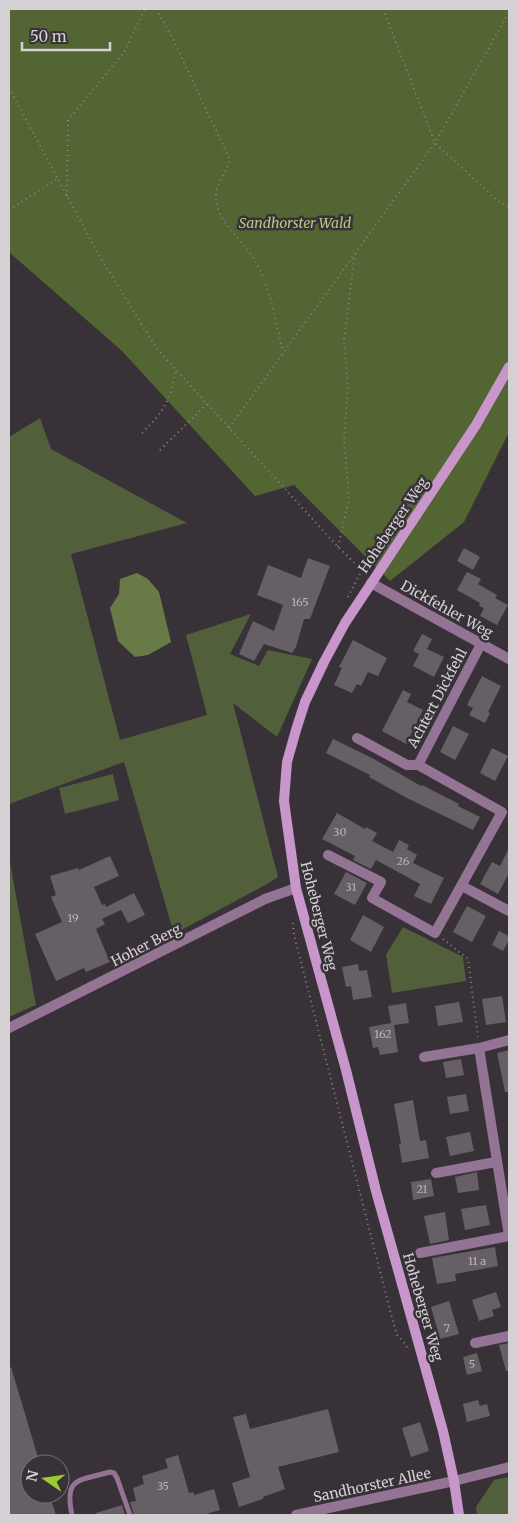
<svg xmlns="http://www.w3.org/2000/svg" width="518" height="1524" viewBox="0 0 518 1524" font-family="Merriweather,serif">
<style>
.green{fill:#515f3b}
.forest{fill:#536532}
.water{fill:#687b47}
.building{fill:#665f66}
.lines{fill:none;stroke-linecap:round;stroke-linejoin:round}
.path{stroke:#898589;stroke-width:2;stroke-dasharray:1 4;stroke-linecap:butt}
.lane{stroke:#937495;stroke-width:5}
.street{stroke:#937495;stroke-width:10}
.secondary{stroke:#c996cc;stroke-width:10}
.labels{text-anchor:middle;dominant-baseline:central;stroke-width:5;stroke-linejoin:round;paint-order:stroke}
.number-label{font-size:11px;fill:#b8b4b8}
.park-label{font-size:14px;font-style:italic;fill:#aecc7d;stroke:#383238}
.street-label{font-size:14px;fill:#d4d0d4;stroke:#383238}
</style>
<rect width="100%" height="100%" fill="#383238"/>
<path class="green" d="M40 418 51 449 187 523 71 554 120 740 207 715 186 635 251 614 230 654 259 666 268 650 312 659 277 737 233 703 278 877 267 884 174 934 124 762 9 804V437Z
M113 774 119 800 65 814 59 788Z
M9 857 36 1005 9 1017Z
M403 927 463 957 466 981 392 993 386 955Z
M509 1477V1515H477L476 1507 494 1480Z"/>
<path class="forest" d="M9 9H509V432L464 522 390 581 294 485 255 496 122 351 9 252Z"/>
<path class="water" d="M137 573 148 579 159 592 171 642 148 655 135 657 118 641 110 608 119 594 120 579Z"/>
<path class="building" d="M464 548 480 557 473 570 457 561Z
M308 558 330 566 310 619H304L296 647 292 653 264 644 254 661 239 654 253 621 274 631 283 605 257 595 268 565 301 578Z
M467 572 481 579 478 584 497 595 495 598 508 605 497 625 480 616 484 608 479 606 480 603 457 590Z
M422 634 432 639 427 649 444 657 434 677 413 666 419 654 413 651Z
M353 640 387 658 378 676 368 672 361 686 357 684 352 693 334 685 342 668 339 667Z
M482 676 501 686 488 712 490 713 485 723 469 715 473 708 467 705Z
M403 690 411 694 407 702 423 710 406 744 382 731Z
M453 726 469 734 455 760 440 752Z
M333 739 372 758 421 786 422 785 459 804 458 806 480 817 473 830 407 798 369 777 370 775 326 753Z
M492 748 508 756 495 781 480 773Z
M337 813 365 829 366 827 377 833 372 841 393 852 399 840 409 845 407 849 417 855 413 863 444 878 431 904 414 896 420 884 376 860 371 869 353 860 355 856 322 839Z
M509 848V873L498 894 480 884 492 862 500 866Z
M110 856 119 876 94 887 102 905 105 904 106 907 134 893 145 915 128 923 121 910 102 919 105 924 96 929 110 962 86 972 84 968 56 981 35 934 62 922 51 897 56 895 50 876 78 868 79 870Z
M346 872 367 883 355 905 334 894Z
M467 906 486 916 472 942 453 932Z
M363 915 384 927 371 952 350 940Z
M499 931 509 936V940L503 951 492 945Z
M358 964 359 971 367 970 372 997 353 1000 351 986 346 987 342 967Z
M502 996 506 1022 486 1025 482 999Z
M459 1002 463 1022 438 1026 435 1006Z
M406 1003 409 1023 394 1025 398 1052 380 1055 378 1047 373 1048 369 1027 391 1023 388 1006Z
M509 1050V1092H505L497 1053Z
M461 1059 464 1075 446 1078 443 1062Z
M466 1094 469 1111 450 1114 447 1097Z
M413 1100 420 1141 426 1140 429 1158 402 1163 399 1144H401L394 1104Z
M470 1132 474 1151 450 1156 446 1137Z
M477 1172 479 1190 458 1193 455 1177Z
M431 1179 434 1196 413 1200 411 1182Z
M486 1205 490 1225 465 1230 461 1209Z
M445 1212 449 1240 430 1244 424 1216Z
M495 1247 498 1266 455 1274 456 1281 437 1284 432 1258Z
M496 1292 501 1307 492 1310 494 1316 479 1321 472 1300Z
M449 1301 459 1334 440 1339 431 1307Z
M509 1343V1371H506L499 1345Z
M477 1353 482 1371 467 1375 463 1357Z
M11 1367 40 1464H30V1494H49L56 1515H9V1368Z
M478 1400 480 1406 487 1404 490 1416 467 1422 463 1404Z
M328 1409 339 1452 278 1467 285 1489 263 1497V1499L239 1507 232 1483 250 1477 233 1417 246 1414 250 1429Z
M420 1422 429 1451 411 1457 402 1428Z
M178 1455 189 1493 193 1492 194 1495 214 1489 220 1510 203 1515H134L130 1502 136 1501 133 1488 144 1484 142 1476 168 1468 165 1459Z
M122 1505 125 1515H96V1513Z"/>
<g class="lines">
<path class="path" d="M156 9 172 37 230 160C226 174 215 184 216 199 219 226 246 242 257 264 271 291 276 323 283 352
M383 9 435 143 498 201 509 207
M9 88 100 257 157 349 338 547 363 571
M67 196 68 120 125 51 145 9
M9 210 57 179
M229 428 435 143 509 12
M142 433C165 410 170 401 176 369
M160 450 207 404
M338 547 349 499 344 440 348 389 344 340 355 254
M348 597 362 570
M293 923 294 935 392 1318 397 1335 406 1345 408 1351
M443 939 468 959 478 1037"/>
<path class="lane" d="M72 1515C64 1477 78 1481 110 1472L114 1473 117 1478 130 1515"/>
<path class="street" d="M371 583 509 659
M357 738 407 765H418
M328 855 381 882 372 898 435 933 502 812 418 765 481 644
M462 886 509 911
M9 1028 265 899 296 888
M509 1040 479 1048 509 1236
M424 1057 479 1048
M436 1173 496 1162
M420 1253 509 1236
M475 1343 509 1336
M296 1515 454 1481 509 1467"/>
<path class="secondary" d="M459 1515 454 1481 443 1431 376 1191 346 1070 296 888 284 801 287 762 296 730 305 702 324 662 345 623 476 425 509 367"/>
</g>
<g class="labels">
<g class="number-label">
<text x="300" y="602">165</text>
<text x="340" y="832">30</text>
<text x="403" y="861">26</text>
<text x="351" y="887">31</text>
<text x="73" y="918">19</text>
<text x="383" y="1034">162</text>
<text x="422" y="1189">21</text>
<text x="477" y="1261">11 a</text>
<text x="447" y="1328">7</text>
<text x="472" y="1364">5</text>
<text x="163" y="1486">35</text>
</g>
<g class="park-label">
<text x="295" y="223">Sandhorster Wald</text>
</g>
<g class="street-label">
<text transform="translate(393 525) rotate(-56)">Hoheberger Weg</text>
<text transform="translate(447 609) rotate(29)">Dickfehler Weg</text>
<text transform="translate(437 698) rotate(-62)">Achtert Dickfehl</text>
<text transform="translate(319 916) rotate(76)">Hoheberger Weg</text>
<text transform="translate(146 945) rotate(-27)">Hoher Berg</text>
<text transform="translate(423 1307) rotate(74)">Hoheberger Weg</text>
<text transform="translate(372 1485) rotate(-12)">Sandhorster Allee</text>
</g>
</g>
<rect width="518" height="1524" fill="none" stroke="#d4d0d4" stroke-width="20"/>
<g transform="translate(45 1479) rotate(283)"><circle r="24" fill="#383238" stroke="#767176"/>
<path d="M0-4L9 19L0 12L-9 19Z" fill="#9cca31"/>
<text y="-8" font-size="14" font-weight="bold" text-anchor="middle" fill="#d4d0d4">N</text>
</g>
<path d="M22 42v8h88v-8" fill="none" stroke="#d4d0d4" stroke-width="2.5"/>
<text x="30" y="42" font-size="15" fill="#d4d0d4" stroke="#383238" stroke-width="4" paint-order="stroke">50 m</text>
</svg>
